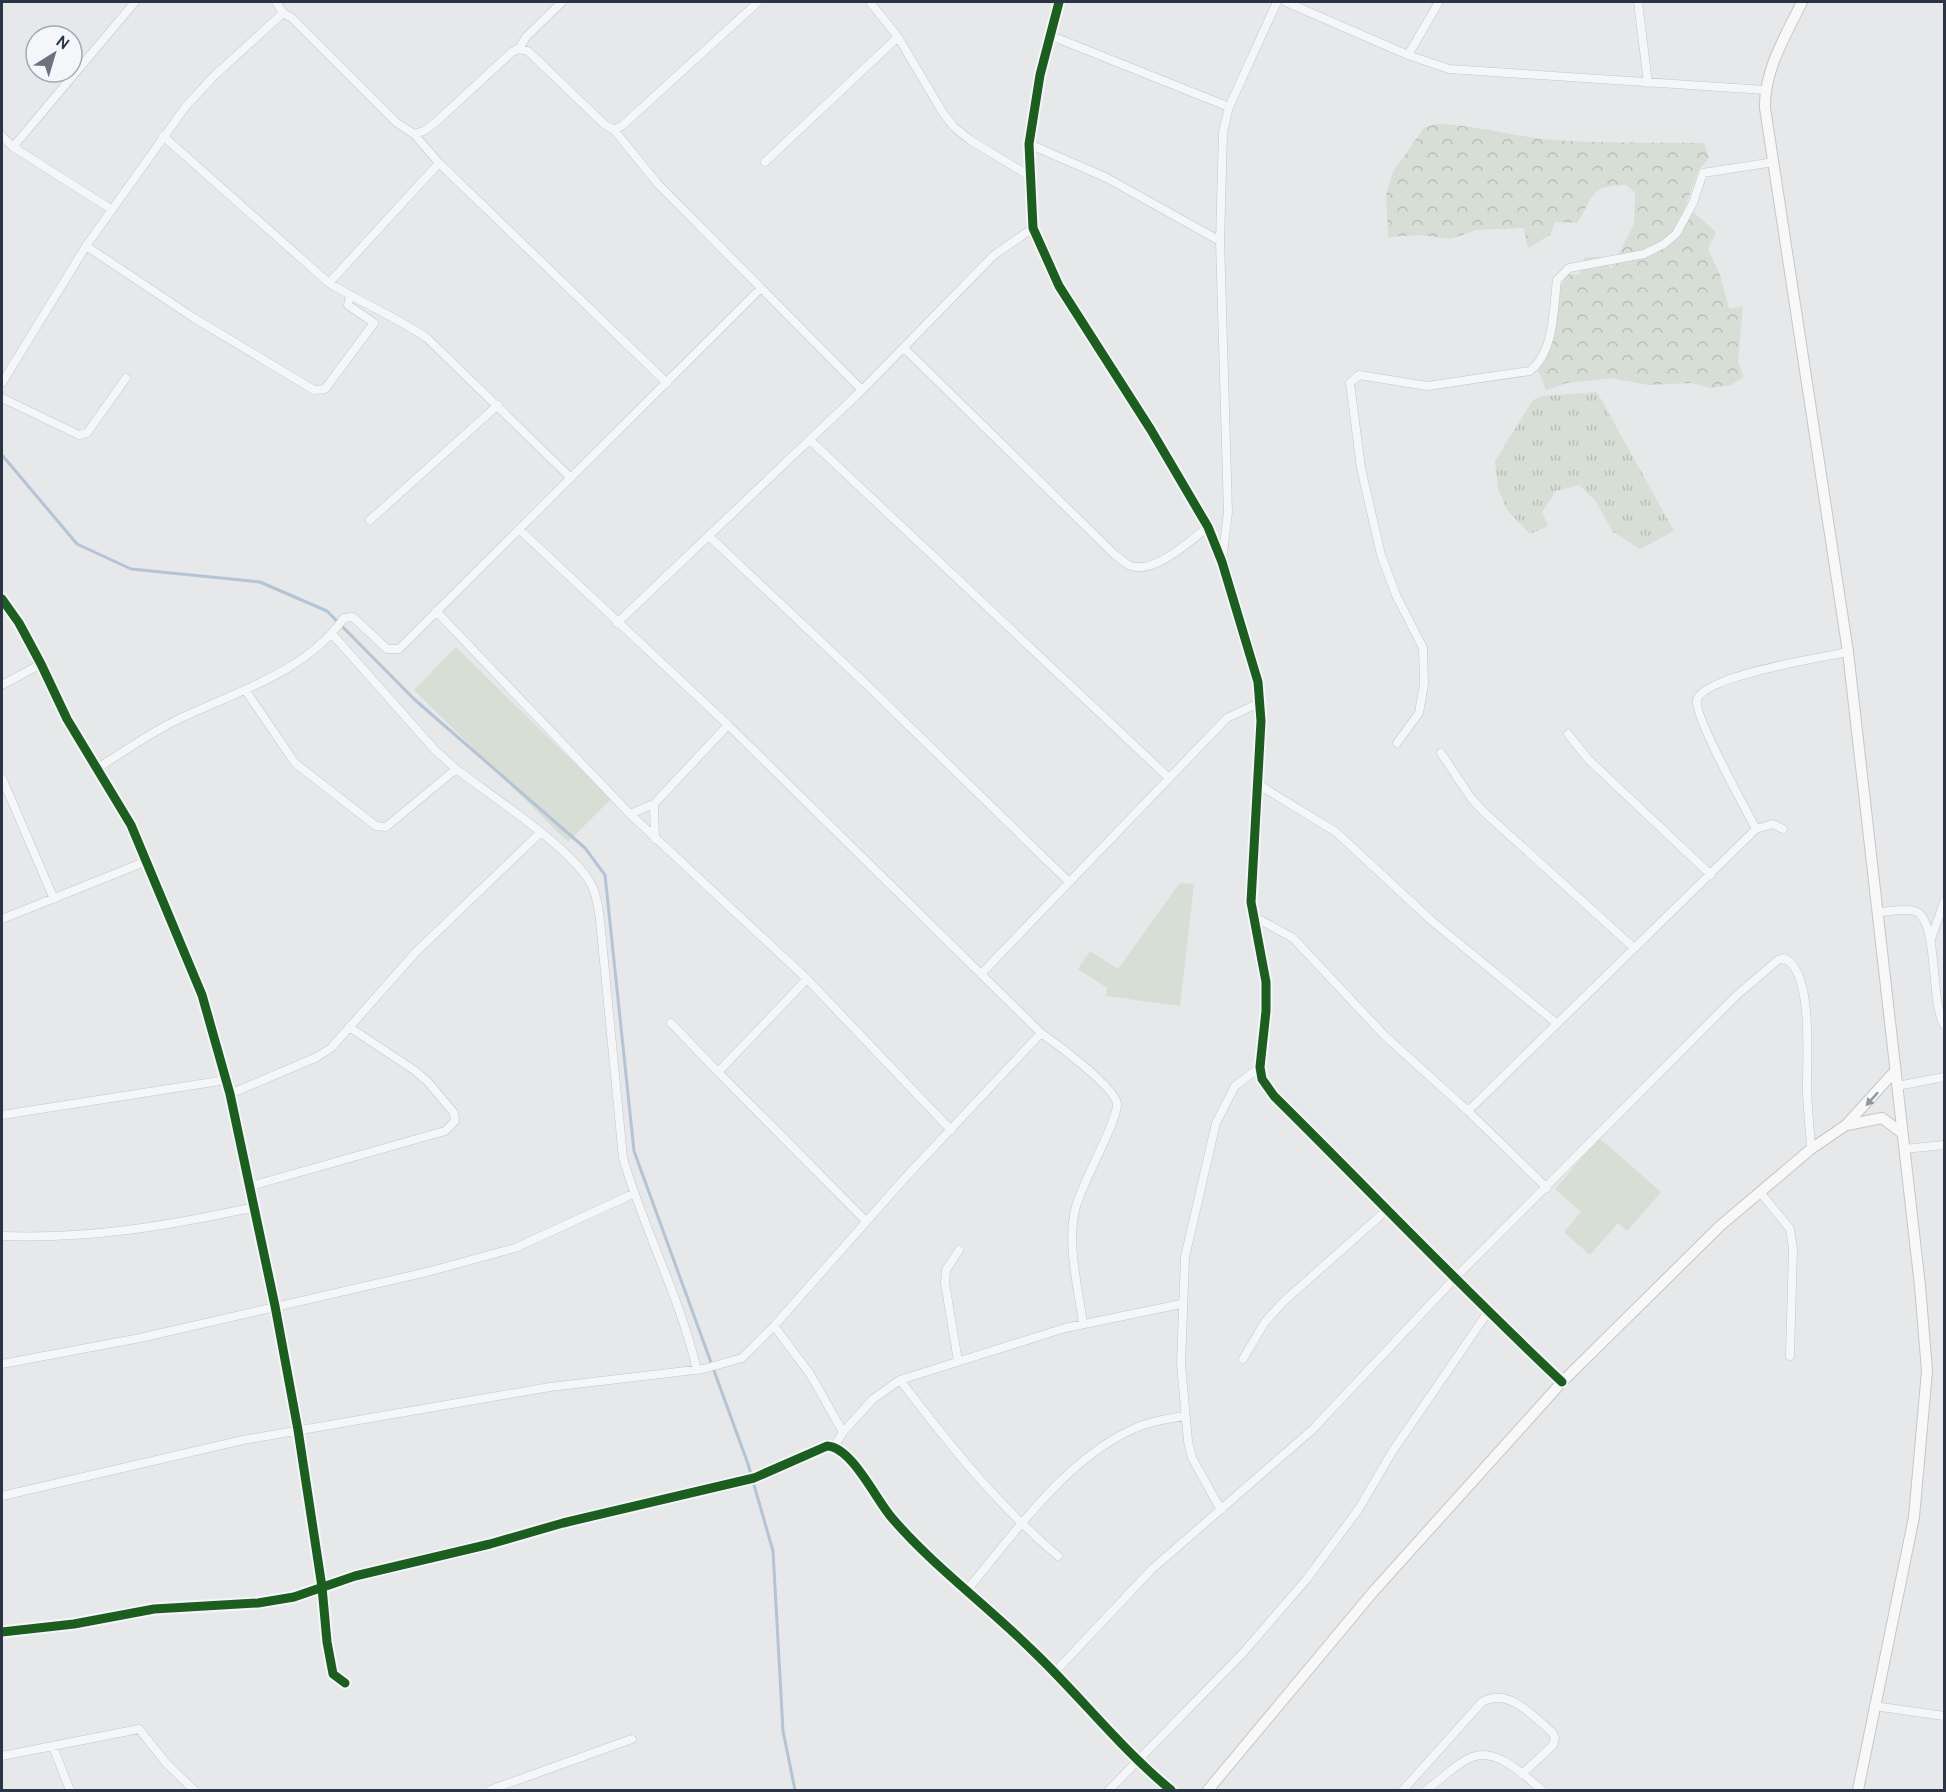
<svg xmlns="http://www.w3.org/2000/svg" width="1946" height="1792" viewBox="0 0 1946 1792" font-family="Cabin,sans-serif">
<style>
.grass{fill:url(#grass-tufts)}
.forest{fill:url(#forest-crowns)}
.green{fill:#d6ded6}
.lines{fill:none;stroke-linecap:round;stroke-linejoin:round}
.stream{stroke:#b4c4d5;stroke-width:3}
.street-casing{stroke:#c4c6c8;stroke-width:9}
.secondary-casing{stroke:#c4c6c8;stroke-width:12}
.street{stroke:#f5f6f7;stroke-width:8}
.secondary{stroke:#f8f8f8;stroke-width:10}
.cycleway-casing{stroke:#f4f6f9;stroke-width:13}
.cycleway{stroke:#1b5e20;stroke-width:9}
.oneway{fill:#92969e}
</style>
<defs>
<pattern id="grass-tufts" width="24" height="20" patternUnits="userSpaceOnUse" patternTransform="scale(1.5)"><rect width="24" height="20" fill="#d6ded6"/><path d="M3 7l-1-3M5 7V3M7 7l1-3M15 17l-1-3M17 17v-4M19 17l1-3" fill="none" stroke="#b8bfb9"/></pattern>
<pattern id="forest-crowns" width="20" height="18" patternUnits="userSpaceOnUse" patternTransform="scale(1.5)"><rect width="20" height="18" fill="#d6ded6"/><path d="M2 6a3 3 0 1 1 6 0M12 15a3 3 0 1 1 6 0" fill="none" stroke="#b8bfb9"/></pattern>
</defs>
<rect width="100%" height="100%" fill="#e6e8ea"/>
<path class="grass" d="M1597 392 1674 531 1640 549 1613 532 1595 500 1579 485 1556 491 1542 512 1548 526 1530 534 1507 510 1498 489 1495 461 1533 400 1542 396Z"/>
<path class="forest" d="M1436 124C1477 125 1515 137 1555 140 1604 144 1655 142 1704 143L1709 158 1698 171 1679 224 1692 211 1716 232 1708 249 1720 275 1729 309 1743 306 1738 362 1744 377 1731 385 1711 388 1691 383 1648 385 1611 378 1567 383 1546 390 1535 362 1552 334 1558 292 1567 275 1580 274 1585 257H1603L1611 269 1634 224 1635 193 1626 185C1588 185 1595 196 1577 223L1555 222 1550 235 1528 248 1524 228 1476 230 1451 239 1420 235 1388 237 1386 195 1393 172 1424 128Z"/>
<path class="green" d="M456 647 611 799 568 842 414 690Z
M1180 883 1194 884 1180 1006 1106 996 1107 988 1078 969 1090 951 1118 969Z
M1599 1138 1661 1192 1627 1231 1618 1223 1590 1255 1564 1232 1581 1212 1555 1189Z"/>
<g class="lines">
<path class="stream" d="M2 455 77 544 131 569 260 582 327 611 414 699 585 848 605 875 634 1151 748 1464 773 1551 783 1731 795 1790"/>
<defs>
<path id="street" d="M276 2 283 13
M870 2 898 37 943 113 954 127 970 140 1028 175
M1286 2 1408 55 1449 69 1765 90
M1638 2 1648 83
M1049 35 1229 107
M519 49 526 37 562 2
M1408 55 1439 2
M614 130 658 184 862 390 994 255 1033 228
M414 134 439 163 667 383
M2 136 13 147 111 209
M163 136 329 283C362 303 396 317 427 338L571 478
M1029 144 1107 178 1220 241
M13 147 135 2
M765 162 898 37
M86 246 194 318 314 390 325 389 374 323 348 305 350 296
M329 283 439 163
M904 348 1115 555C1120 558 1125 564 1131 566 1155 574 1190 541 1208 527
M2 383 86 246 186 106 214 76 283 13 292 18 397 123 414 134 424 131 436 122 512 52 519 49 528 51 604 124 614 130 623 125 758 2
M2 398 79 435 87 433 126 378
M811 441 1169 778
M370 520 498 405
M519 529 728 725 1041 1033C1057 1044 1115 1087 1117 1104 1119 1119 1080 1186 1075 1210 1067 1246 1078 1287 1083 1323
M710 537 867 685 1069 882
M1222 561 1228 512 1220 241 1223 132 1229 107 1277 2
M2 599 19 623 41 664 67 719 131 825 202 995 230 1094 275 1306 298 1430 322 1587 327 1642 333 1674 345 1683
M436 611 630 814 807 979 951 1130
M617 623 862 390
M2 685 41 664
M246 691 295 763 376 826 386 827 456 769 435 750 333 635
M1568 734 1588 759 1711 875
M1397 743 1419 713 1424 684 1423 648 1396 595 1381 555 1361 468 1350 383 1359 375 1427 386 1530 371C1555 351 1553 310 1557 280L1569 268 1644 254 1664 244 1676 234 1693 203 1703 173 1774 162
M1441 753 1471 798 1484 812 1633 947
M96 769C122 753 148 734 175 721 234 692 304 674 344 618L353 617 387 649H399L760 289
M456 769C490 795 573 849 591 884 597 895 598 907 600 920L623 1158C644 1230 680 1297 697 1370
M2 778 54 899
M1256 783 1336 832 1433 922 1555 1022
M654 804 655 839
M630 814 654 804 728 725
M1756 829C1746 810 1693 714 1697 700 1703 676 1823 657 1848 652
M1877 912C1888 912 1904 908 1915 911 1939 919 1930 1002 1944 1025
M1253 916 1293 938 1384 1035 1468 1111 1547 1188
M2 919 147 861
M1931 939 1944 902
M981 974 1227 718 1261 702
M807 979 718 1072 866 1221
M671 1023 718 1072
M1897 1086 1944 1077
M230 1094 317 1057 331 1048 416 952 540 833
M1468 1111 1756 829 1773 824 1783 829
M2 1115 226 1080
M1904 1149 1944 1145
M251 1186 445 1131 455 1121 454 1113 428 1082 414 1070 349 1027
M1760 1192 1790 1229 1793 1249 1790 1356
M2 1236C92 1239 167 1226 255 1207
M774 1326 810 1374 843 1432
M1243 1359 1265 1322 1284 1301 1388 1209
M958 1361 945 1283 946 1270 959 1250
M2 1364 140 1338 427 1272 515 1248 633 1194
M900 1380C949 1444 997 1505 1058 1556
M834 1447 843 1432 873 1399 900 1380 1065 1328 1181 1304
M2 1496 243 1440 550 1387 703 1369 742 1358 774 1326 904 1179 1041 1033
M1221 1510 1192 1458 1188 1441 1181 1364 1185 1257 1216 1123 1235 1086 1260 1067
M967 1590C1014 1534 1063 1462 1131 1430 1147 1422 1166 1419 1184 1416
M2 1632 74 1624 154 1609 258 1603 294 1597 355 1576 490 1544 563 1523 754 1478 827 1446C852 1447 876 1500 892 1518 934 1567 988 1606 1034 1652 1081 1697 1121 1749 1171 1790
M1054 1673 1152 1569 1312 1430 1455 1278 1737 995 1778 960 1784 958C1815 972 1806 1064 1807 1093 1808 1111 1810 1130 1811 1149
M1874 1706 1944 1716
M53 1747 70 1790
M2 1756 139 1729 167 1764 194 1790
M490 1790 632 1739
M1109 1790 1242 1654 1306 1580 1358 1510 1392 1452 1488 1312
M1403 1790 1482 1702C1508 1687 1533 1716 1552 1732L1555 1738 1553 1745 1522 1774
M1426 1790C1441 1780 1455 1764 1472 1757 1497 1747 1525 1776 1542 1790"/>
<path id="secondary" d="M1059 2 1040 75 1029 144 1033 228 1059 286 1151 430 1208 527 1222 562 1258 682 1261 721 1251 902 1266 982V1011L1260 1067 1262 1079 1274 1096C1370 1191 1463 1289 1562 1382
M1802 2C1786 35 1764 70 1765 108L1848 652 1920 1286 1927 1371 1914 1517 1858 1790
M1847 1125 1882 1118 1902 1133
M1208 1790 1373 1592 1562 1382 1720 1226 1811 1149 1846 1125 1895 1071"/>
</defs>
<use href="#street" class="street-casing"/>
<use href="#secondary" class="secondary-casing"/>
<use href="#street" class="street"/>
<use href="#secondary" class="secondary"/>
<defs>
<path id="cycleway" d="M1059 2 1040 75 1029 144 1033 228 1059 286 1151 430 1208 527 1222 562 1258 682 1261 721 1251 902 1266 982V1011L1260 1067 1262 1079 1274 1096C1370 1191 1463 1289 1562 1382
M2 599 19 623 41 664 67 719 131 825 202 995 230 1094 275 1306 298 1430 322 1587 327 1642 333 1674 345 1683
M2 1632 74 1624 154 1609 258 1603 294 1597 355 1576 490 1544 563 1523 754 1478 827 1446C852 1447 876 1500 892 1518 934 1567 988 1606 1034 1652 1081 1697 1121 1749 1171 1790"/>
</defs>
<use href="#cycleway" class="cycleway-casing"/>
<use href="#cycleway" class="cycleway"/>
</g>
<defs><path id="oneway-solid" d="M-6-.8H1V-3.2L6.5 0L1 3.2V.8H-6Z" transform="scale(1.5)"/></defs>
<use class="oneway" href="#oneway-solid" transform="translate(1872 1099) rotate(132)"/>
<rect width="1946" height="1792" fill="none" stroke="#2b3445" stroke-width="6"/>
<g transform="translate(54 54) rotate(37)"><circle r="28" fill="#f4f6f9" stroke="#a4a8b1" stroke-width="1.5"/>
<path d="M0-4.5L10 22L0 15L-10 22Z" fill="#6c737f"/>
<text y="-9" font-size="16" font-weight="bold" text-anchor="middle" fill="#2b3445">N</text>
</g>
</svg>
